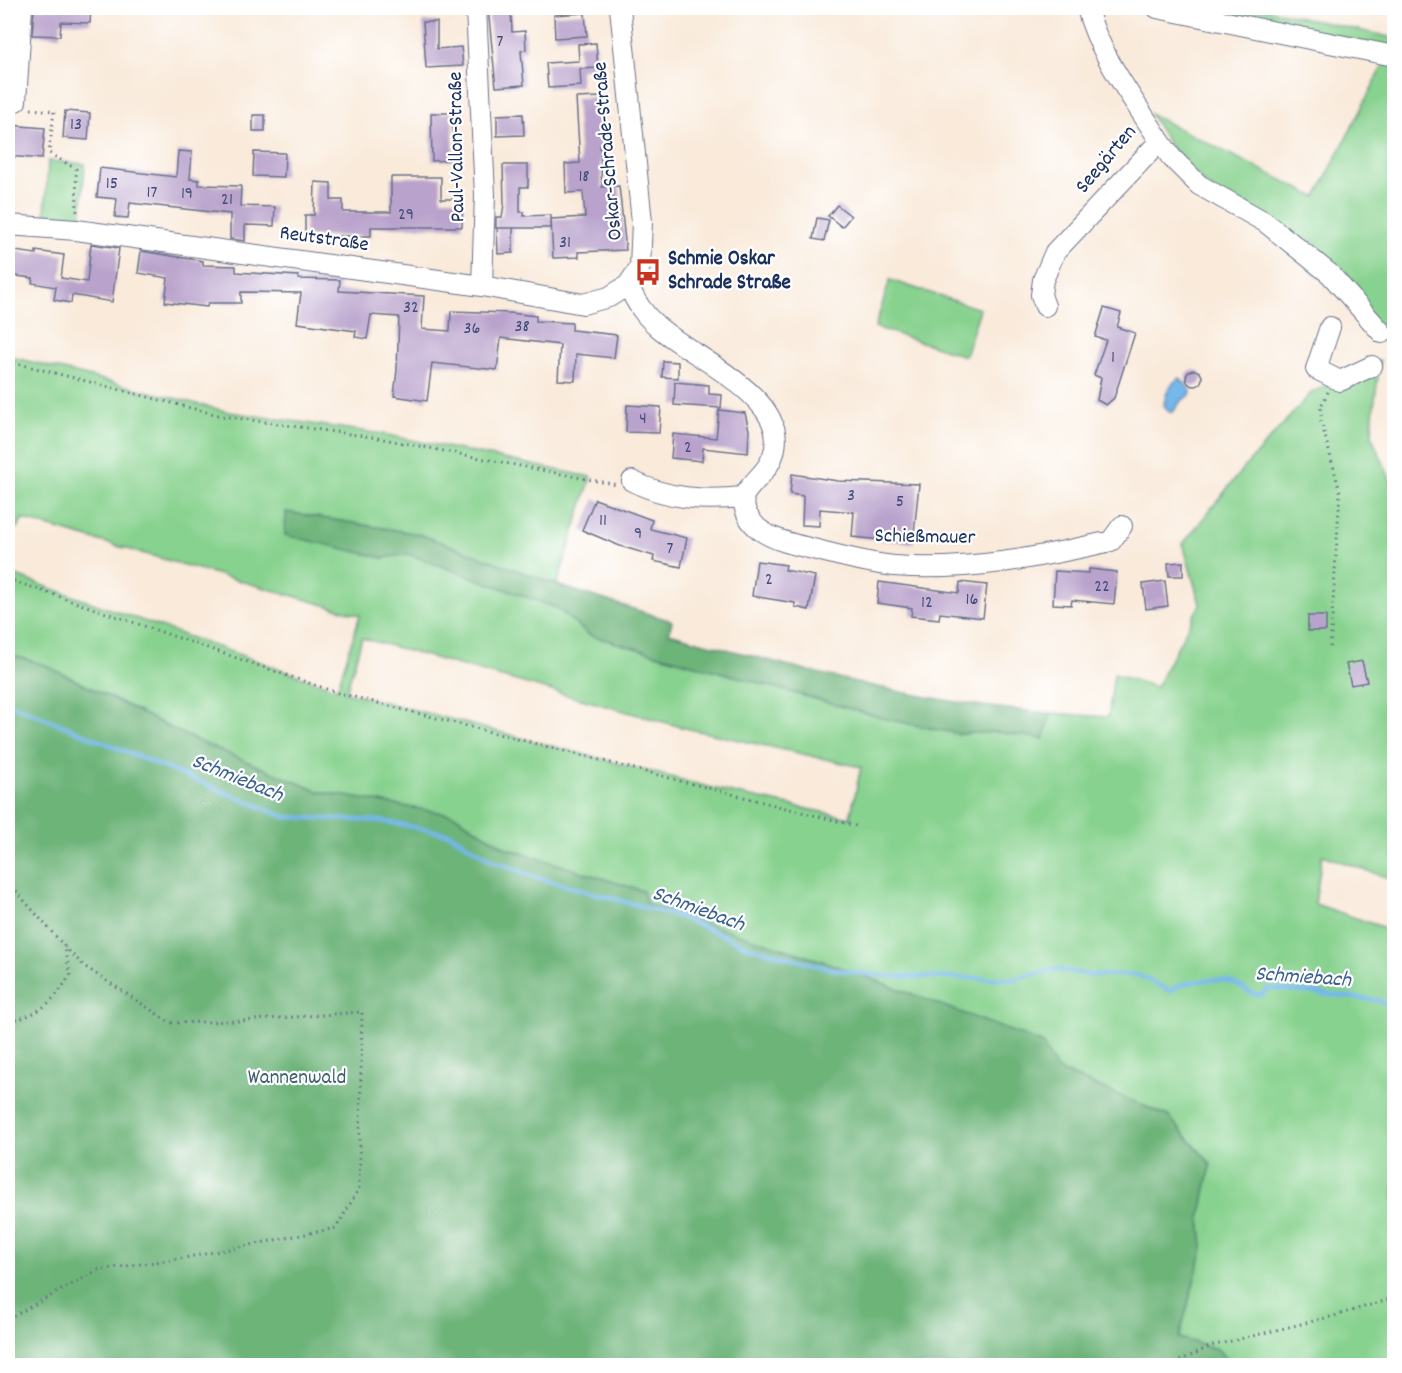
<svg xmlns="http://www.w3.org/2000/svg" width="1402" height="1373" viewBox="0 0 1402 1373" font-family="Dekko,sans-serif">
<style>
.green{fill:#87d28e;stroke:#518076;stroke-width:1.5;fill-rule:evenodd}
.forest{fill:#6db479;stroke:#44726c;stroke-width:1.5}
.water{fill:#74b8ea;stroke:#4874a4;stroke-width:1.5}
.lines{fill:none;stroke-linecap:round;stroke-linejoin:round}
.stream{stroke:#74b8ea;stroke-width:4.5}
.building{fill:#b9a3cc}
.minor-casing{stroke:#697089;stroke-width:22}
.path{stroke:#697089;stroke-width:3;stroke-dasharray:1.5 4.5;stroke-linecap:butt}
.minor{stroke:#fff;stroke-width:20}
.labels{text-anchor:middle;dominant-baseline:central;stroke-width:4.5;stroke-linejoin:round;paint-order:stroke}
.number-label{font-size:18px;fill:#424c7a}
.street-label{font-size:21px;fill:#1b2f5e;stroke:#fff}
.poi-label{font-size:21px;font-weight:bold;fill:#1b2f5e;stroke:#fff;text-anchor:start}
.park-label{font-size:21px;fill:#3b606c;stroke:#fff}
.water-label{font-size:22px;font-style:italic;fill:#3a5f8f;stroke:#fff}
</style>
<rect width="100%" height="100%" fill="#fff"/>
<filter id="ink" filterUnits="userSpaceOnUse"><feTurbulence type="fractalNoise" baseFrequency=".0167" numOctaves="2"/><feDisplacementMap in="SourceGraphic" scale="12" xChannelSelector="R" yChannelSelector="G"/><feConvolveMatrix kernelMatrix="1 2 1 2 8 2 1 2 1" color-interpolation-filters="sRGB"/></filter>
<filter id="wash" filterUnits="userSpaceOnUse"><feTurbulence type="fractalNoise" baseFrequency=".008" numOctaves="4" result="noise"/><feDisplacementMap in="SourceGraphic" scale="24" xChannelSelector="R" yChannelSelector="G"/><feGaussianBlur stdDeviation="1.35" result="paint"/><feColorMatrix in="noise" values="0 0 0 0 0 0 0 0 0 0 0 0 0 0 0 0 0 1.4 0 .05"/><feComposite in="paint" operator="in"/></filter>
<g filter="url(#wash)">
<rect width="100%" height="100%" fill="#f9eada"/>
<path class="green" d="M1198 8H1262L1394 38V49Z
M1385 62 1394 64V337L1202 181 1172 149 1150 114 1316 197Z
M48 161 85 164 81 217 45 214Z
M890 280 980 309 965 356 875 327Z
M8 356 229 412 383 434 591 477 557 585 419 534 286 512 285 534 383 558 408 554 557 608 589 635 886 719 959 734 997 732 1044 739 1051 713 1108 717 1114 674 1156 687 1200 604 1183 544 1241 471 1311 393 1380 360C1379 377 1369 427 1373 439 1380 459 1402 493 1392 513L1394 604V880L1322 855 1315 904 1394 931V1365H1233L1217 1349 1179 1338 1203 1248 1200 1218 1211 1164 1168 1116 1056 1069 1042 1043 837 966 646 904 643 891 506 848 454 815 317 791 191 738 45 665 8 654V573L337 689 360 615 22 519 18 528 8 524ZM362 638 685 728 861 767 850 818 728 792 346 692Z"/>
<path class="forest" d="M286 512 419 534 557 585 672 621 669 633C793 668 922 704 1051 713L1044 739 997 732 959 734 886 719 589 635 557 608 408 554 383 558 285 535Z
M8 654 45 665 191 738 317 791 454 815 506 848 643 891 647 904 837 966 1042 1043 1056 1069 1168 1116 1211 1164 1200 1218 1203 1248 1179 1338 1217 1349 1233 1365H8Z"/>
<path class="water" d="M1180 378 1191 391 1190 395 1181 401 1173 412H1169L1164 406C1165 394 1170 384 1180 378Z"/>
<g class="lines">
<path class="stream" d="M8 703 285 817 382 821 450 834 491 860 535 877 680 917 747 946 831 969 881 976 1014 979 1055 969 1091 975H1138L1170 991C1183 981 1214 977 1231 982 1243 986 1248 995 1262 995L1268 988 1376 1000 1394 1006"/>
</g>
<g id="blocks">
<path class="building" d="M34 8H91L90 23 61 22 60 36 32 35Z
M488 8H511L512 32 525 31 526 50 521 51 524 85 496 87Z
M585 13 587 36 555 38 554 15Z
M423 22H437V49L461 47 463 66 426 68Z
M596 43 598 68 580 69 581 86 548 88 546 63 579 61 578 44Z
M601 97 605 146H600L602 187 619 186 626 250 578 252 579 257 553 258 551 219 585 217 583 192 566 193 565 164 580 163 576 98Z
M65 111 90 113 88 140 63 138Z
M431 113H452L454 160 432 161Z
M523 114 524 135 497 136V115Z
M253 115H265V131H253Z
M8 125 45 128 42 159 8 156Z
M178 151 192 152 190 179 199 180V185L241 186 240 206 275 207 274 226 245 225V241L230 239V214L130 203 128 218 115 217 117 199 97 197 100 168 176 177Z
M254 152 285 153 284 177 253 176Z
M503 165H528V187H520V212H524V216L551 215V228H496V217H502L504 204Z
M391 177H441V199H463L462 227H371V236H305V215H314L315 182 331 183V200H343V212H391Z
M837 205 851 216 842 227 828 216Z
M817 218 829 220 824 241 813 239Z
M497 228H513V253L498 254Z
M91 244 119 248 112 302 72 295 71 303 54 300 56 287 32 283 33 278 8 275V250L36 254V251L64 255 61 278 87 282Z
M141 251 203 261V265L236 266V272L298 276V279L340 280 339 291 424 296 422 329 450 331 451 311 510 313 536 316V321L572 323V330L617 335 614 358 576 354 575 381 558 380 560 345 501 338 497 370 432 363 427 401 394 396 397 370 399 317 371 315 367 339 355 337 356 331 297 323 301 293 241 292V303H208L207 307 165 302 168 278 138 273Z
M1104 308 1121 313 1117 327 1135 333 1114 398 1106 405 1097 400 1101 378 1094 375 1106 340 1095 337Z
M663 361 678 362V378L662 377Z
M1186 378a8 8 0 1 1 16 0a8 8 0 1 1-16 0Z
M675 382 709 385V394L722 395 721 408 674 405Z
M627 405 661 407 659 433 626 432Z
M719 410 745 413 749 430 748 453 703 448 702 461 671 458 673 434 716 438Z
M792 474 838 481 919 484 913 543 852 537 854 512 820 509 819 526 802 525 803 496 790 494Z
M595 499 652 520 650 529 687 538 681 567 653 561 654 556 620 546 582 530Z
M757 561 786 565 785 570 815 576 809 610 795 607V603L752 596Z
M1183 562V576H1169L1168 563Z
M1089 569 1117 572 1114 604 1072 600 1071 605 1053 604 1055 571 1089 573Z
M1165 581 1168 606 1146 609 1143 584Z
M879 582 959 593 960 582 987 585 983 618 940 613 939 619 911 616 912 608 877 603Z
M1308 616H1326V631H1308Z
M1362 661 1367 682 1351 685 1346 664Z"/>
</g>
</g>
<g filter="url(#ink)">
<use href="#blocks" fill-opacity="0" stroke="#697089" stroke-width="1.5"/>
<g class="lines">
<defs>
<path id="minor" d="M476 8 485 195 482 286
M1157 8 1394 56
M16 101 22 8
M1160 141 1171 157 1199 185 1265 222 1330 274 1382 333
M8 225 76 230 482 286 583 304 609 297 628 285 640 267 642 222 620 8
M628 285C636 302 643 314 657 326 690 356 786 396 775 448 771 471 753 479 743 497
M1045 306 1041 295 1043 280 1055 252 1160 141C1134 100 1099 55 1087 8
M1330 327 1316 369 1340 381 1372 366
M632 481C668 499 703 501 743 497
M743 497C745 534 780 541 809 548 837 555 865 563 894 566 967 572 1041 557 1111 541L1122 526"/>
</defs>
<use href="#minor" class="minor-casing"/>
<path class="path" d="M31 109 54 111 49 153 76 169 77 213
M8 361 222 416 378 438 617 485
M1328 392 1321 406V421L1340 492 1330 650
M8 579 335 692 856 826
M8 882 65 947 70 975C54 1002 39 1015 8 1022
M8 1319 98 1270 184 1258 336 1228 359 1189 362 1012 240 1021 171 1023 84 966 65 947
M1012 1362 1015 1366
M1169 1366 1211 1346 1334 1316 1394 1298"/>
<use href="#minor" class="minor"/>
</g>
</g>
<defs>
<symbol id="bus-bare" viewBox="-9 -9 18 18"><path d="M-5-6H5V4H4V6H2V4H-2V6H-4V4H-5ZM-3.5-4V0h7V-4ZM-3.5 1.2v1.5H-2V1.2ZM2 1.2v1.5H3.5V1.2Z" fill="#c8321e" stroke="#fff" stroke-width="2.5" paint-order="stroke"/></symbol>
</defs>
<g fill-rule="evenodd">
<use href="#bus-bare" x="629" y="253" width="38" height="38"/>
</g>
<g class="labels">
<g class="number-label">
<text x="500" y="42">7</text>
<text x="76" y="125">13</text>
<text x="584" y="177">18</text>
<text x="112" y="184">15</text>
<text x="152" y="193">17</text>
<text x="187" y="194">19</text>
<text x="227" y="200">21</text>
<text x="406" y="215">29</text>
<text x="565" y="243">31</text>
<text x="411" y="308">32</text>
<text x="522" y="327">38</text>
<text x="472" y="329">36</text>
<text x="1113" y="358">1</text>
<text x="643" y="419">4</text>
<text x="688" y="448">2</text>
<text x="851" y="496">3</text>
<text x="900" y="502">5</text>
<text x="603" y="521">11</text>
<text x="638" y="534">9</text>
<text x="670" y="549">7</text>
<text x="769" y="580">2</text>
<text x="1102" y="587">22</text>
<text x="972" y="600">16</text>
<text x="927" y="603">12</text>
</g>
<g class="street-label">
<text transform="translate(458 147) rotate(-91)">Paul-Vallon-Straße</text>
<text transform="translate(609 151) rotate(-95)">Oskar-Schrade-Straße</text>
<text transform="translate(1107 160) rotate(-50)">Seegärten</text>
<text transform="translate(324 240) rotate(8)">Reutstraße</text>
<text transform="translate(925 538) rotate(1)">Schießmauer</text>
</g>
<g class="poi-label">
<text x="668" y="260">Schmie Oskar<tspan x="668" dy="24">Schrade Straße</tspan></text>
</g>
<g class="park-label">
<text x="297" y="1079">Wannenwald</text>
</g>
<g class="water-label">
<text transform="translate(237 779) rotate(22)">Schmiebach</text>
<text transform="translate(698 910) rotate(20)">Schmiebach</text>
<text transform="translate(1303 978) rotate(4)">Schmiebach</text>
</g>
</g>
<rect width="1402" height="1373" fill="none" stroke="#fff" stroke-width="30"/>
</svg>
